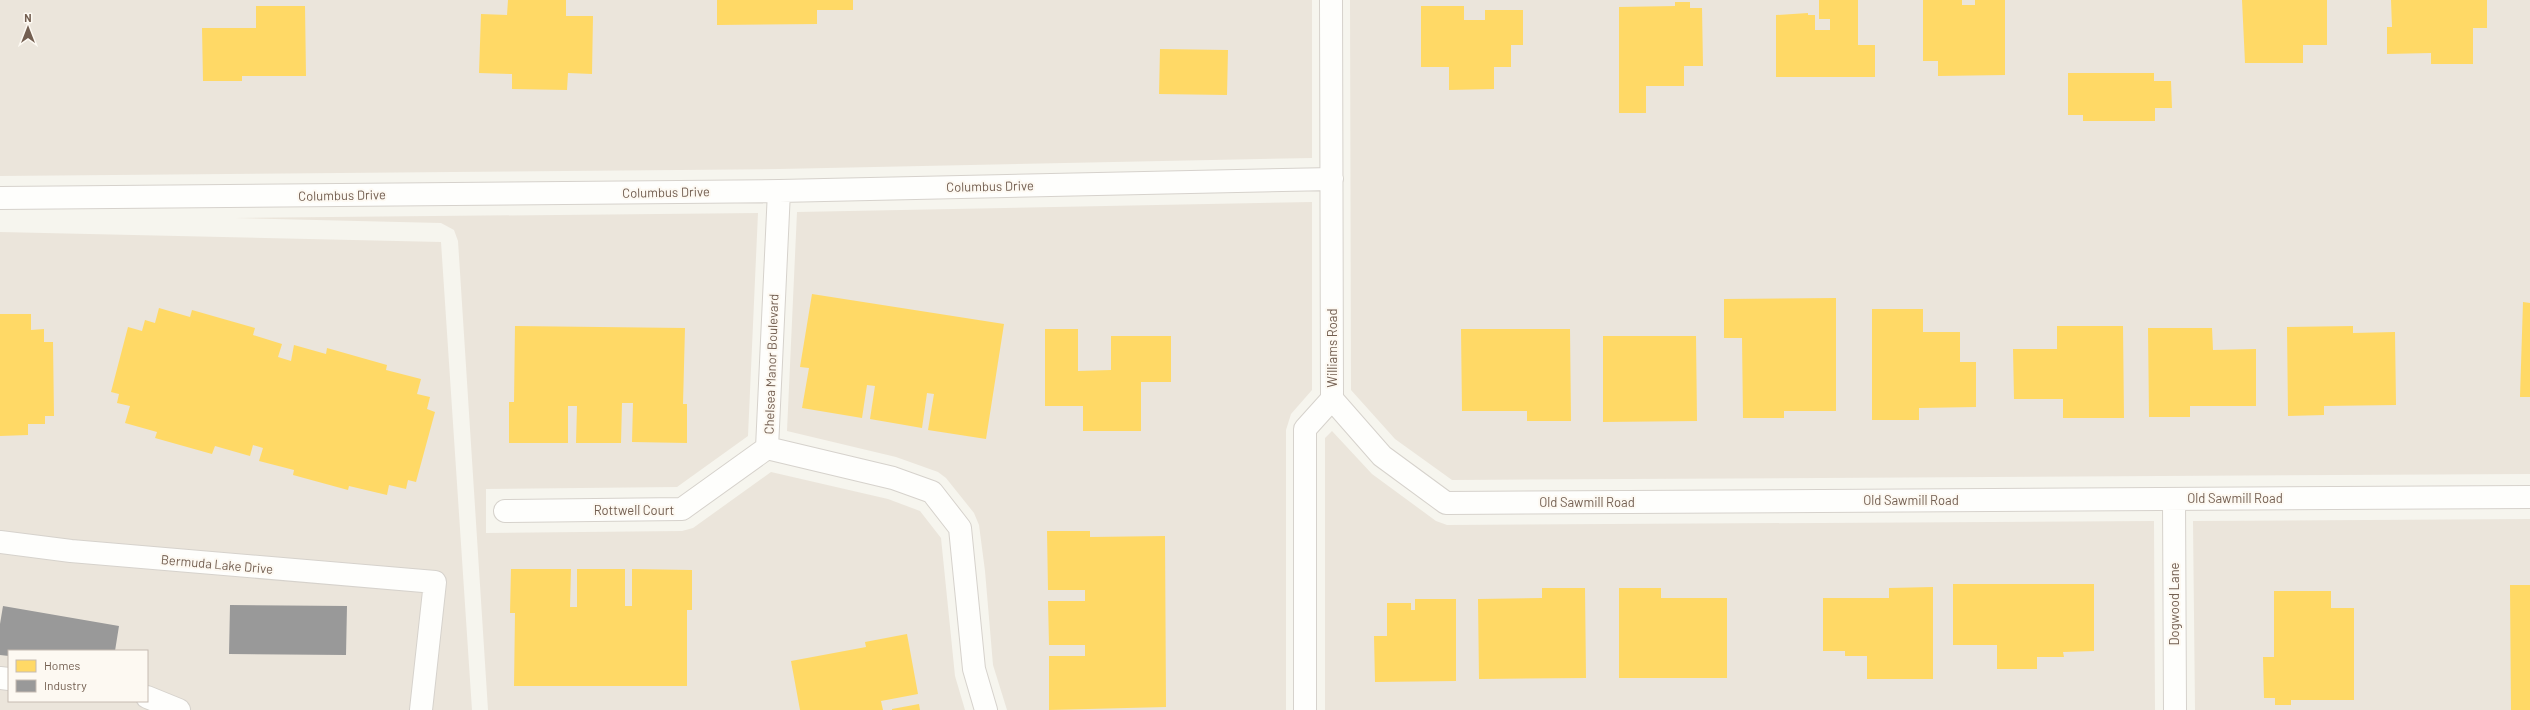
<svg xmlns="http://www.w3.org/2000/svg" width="2530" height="710" viewBox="0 0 2530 710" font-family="Barlow,sans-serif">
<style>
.residential{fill:#ebe5db;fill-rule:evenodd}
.homes{fill:#ffd966}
.industry{fill:#999}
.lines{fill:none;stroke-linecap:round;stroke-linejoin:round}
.minor-casing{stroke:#d6d2cc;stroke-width:24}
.minor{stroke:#fefefc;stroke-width:22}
.labels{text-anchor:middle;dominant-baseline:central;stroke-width:4;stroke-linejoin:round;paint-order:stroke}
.street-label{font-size:13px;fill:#735f51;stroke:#fdf9f2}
</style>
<rect width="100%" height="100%" fill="#f6f5ee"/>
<path class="residential" d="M0 0H1312V158L779 169 0 176Z
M1350 0H2530V474L1452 480 1395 439 1351 390Z
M1312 202V390L1291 414 1286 430V710H1007L993 665 985 571 979 525 974 513 946 478 938 472 896 457 787 431 797 212Z
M758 213 748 436 677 487 486 489V533L682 531 693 528 771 472 888 499 920 511 941 538 955 676 965 710H488L458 241 454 230 441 223 235 218Z
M0 232 441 242 472 710H0ZM9 651H147V701H9Z
M1332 431 1372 474 1436 521 1447 525 2154 521 2155 710H1325V438Z
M2530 519V710H2195L2193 521Z"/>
<path class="homes" d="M508 0H566V16H593L592 74 568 73 567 90 512 89V74L479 73 481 14 507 15Z
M717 0H853V10H817V24L717 25Z
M1819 0H1858V45H1875V77H1776V15L1808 13V15H1815V30H1830V19H1819Z
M1923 0H1962V5H1975V0H2005V75L1938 76V61H1923Z
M2242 0H2327V45H2303V63H2245Z
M2391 0H2487V28H2473V64H2431V53L2387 54V27H2392Z
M1675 2H1690V8H1702L1703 66H1684V86H1646V113H1619V7L1675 6Z
M256 6H305L306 76H242V81H203L202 28H256Z
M1421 6H1464V20H1485V10H1523V45H1511V67H1494V89L1449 90V67H1421Z
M1160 49 1228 50 1227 95 1159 94Z
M2068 73H2154V81H2171L2172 108H2155V121H2083V115H2068Z
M812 294 1004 324 986 439 928 430 934 394 927 393 922 428 870 419 875 386 867 385 862 418 802 408 809 368 800 367Z
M1836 298V411H1784V418H1743L1742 338H1724V299Z
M2523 302 2530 303V397H2520Z
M159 308 190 317 192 310 255 328 253 335 282 344 278 357 291 361 294 345 326 354 327 348 387 365 386 370 421 379 417 394 430 397 427 409 435 412 416 482 408 480 406 489 389 485 387 495 349 486 348 490 293 475 294 470 259 461 263 448 253 445 250 456 215 446 212 454 155 438 157 432 125 423 130 406 117 403 119 394 111 392 128 327 142 331 145 320 155 323Z
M1872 309H1923V332H1960V362H1976V407L1919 408V420H1872Z
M0 314H31V330L44 329V342H53L54 416H45V424H28V435L0 436Z
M515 326 685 328 683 404H687V443L632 442 633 403H622L621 443H576L577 406H568V443H509V402H514Z
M2057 326H2123L2124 418H2063V399H2014L2013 349H2057Z
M2353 326V333L2395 332 2396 405 2324 406V415L2288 416 2287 327Z
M2148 328H2212L2213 350 2256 349V406H2190V417H2149Z
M1045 329H1078V371L1111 370V336H1171V382H1141V431H1083V406H1045Z
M1461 329H1570L1571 421H1527V411H1462Z
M1603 336H1696L1697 421 1603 422Z
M1047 531H1090V537L1165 536 1166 707 1049 710V656H1085V645H1049L1048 601H1085V590H1048Z
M511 569H571L570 607H577V569H625V606H632V569L692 570V610H687V686H514L515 613H510Z
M1953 584H2094V651L2063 652 2064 657H2037V669H1997V645H1953Z
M2510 585H2530V710H2511Z
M1933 587V679H1867V656H1845V651H1823V598H1889V588Z
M1542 588H1585L1586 678 1479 679 1478 599 1542 598Z
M1619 588H1661V598H1727V678H1619Z
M2274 591H2331V608H2354V700H2291V705H2275V698H2264L2263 657H2274Z
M1415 599H1456V681L1375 682 1374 636H1387V603H1411V610H1415Z
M907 634 918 694 881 701 883 710H800L791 661 866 647 865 642Z
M919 704 920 710H892V709Z"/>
<path class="industry" d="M230 605 347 606 346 655 229 654Z
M3 606 119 626 115 651H9V656L0 655V624Z"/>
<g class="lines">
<defs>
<path id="minor" d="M0 198 779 191 1332 179
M1332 399 1382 456 1446 503 2530 497
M767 448 893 478 932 492 960 528 974 669 986 710
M767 448 779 191
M2174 499 2175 710
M505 511 682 509 767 448
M0 542 71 551 435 582 421 710
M0 678 9 679
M147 697 179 710
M1305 710V429L1332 399 1331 0"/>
</defs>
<use href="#minor" class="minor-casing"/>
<use href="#minor" class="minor"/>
</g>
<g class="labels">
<g class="street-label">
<text transform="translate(990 186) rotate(-1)">Columbus Drive</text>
<text transform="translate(666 192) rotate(-1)">Columbus Drive</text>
<text transform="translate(342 195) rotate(-1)">Columbus Drive</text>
<text transform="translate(1332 348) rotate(-90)">Williams Road</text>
<text transform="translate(771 364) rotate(-88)">Chelsea Manor Boulevard</text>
<text x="2235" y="498">Old Sawmill Road</text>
<text x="1911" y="500">Old Sawmill Road</text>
<text x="1587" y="502">Old Sawmill Road</text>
<text x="634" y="510">Rottwell Court</text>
<text transform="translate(217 564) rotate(5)">Bermuda Lake Drive</text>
<text transform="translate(2174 604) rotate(-90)">Dogwood Lane</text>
</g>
</g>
<rect x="8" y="650" width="140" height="52" fill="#fdf9f2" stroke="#c6bbb2"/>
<rect x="16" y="660" width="20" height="12" fill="#ffd966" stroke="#c6bbb2"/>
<text x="44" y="670" font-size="12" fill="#735f51">Homes</text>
<rect x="16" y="680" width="20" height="12" fill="#999999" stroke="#c6bbb2"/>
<text x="44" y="690" font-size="12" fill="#735f51">Industry</text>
<g transform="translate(28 28)" stroke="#fdf9f2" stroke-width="3" paint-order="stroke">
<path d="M0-3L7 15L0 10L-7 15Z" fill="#735f51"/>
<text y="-6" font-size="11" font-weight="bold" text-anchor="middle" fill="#735f51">N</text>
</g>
</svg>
